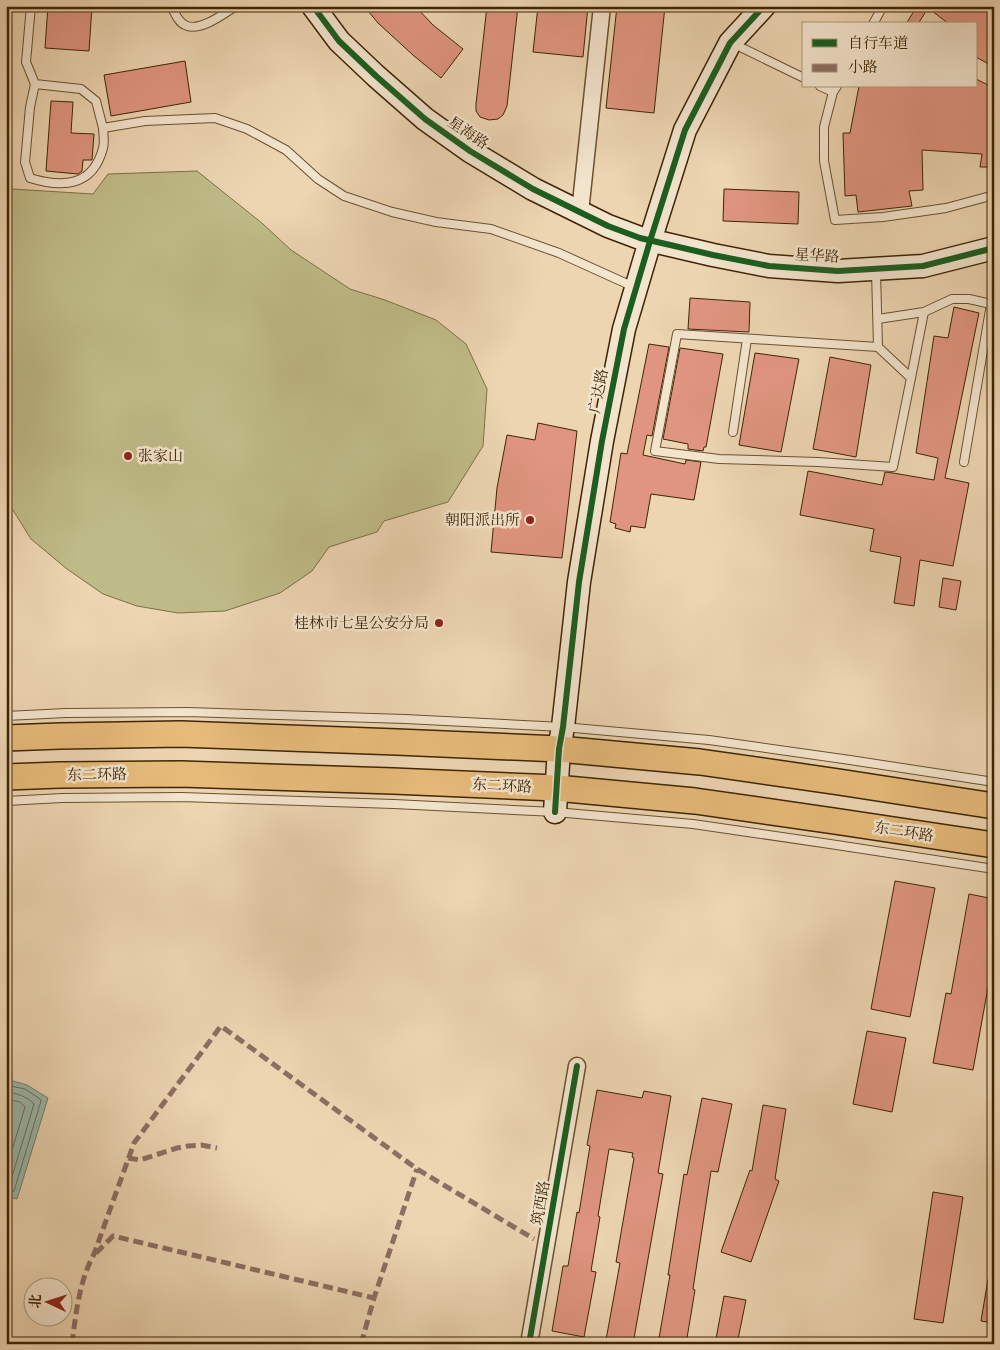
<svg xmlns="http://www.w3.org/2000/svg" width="1000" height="1350" viewBox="0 0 1000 1350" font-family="'Libre Bodoni','Noto Serif SC',serif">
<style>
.green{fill:#bfbb88;stroke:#7e7046}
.water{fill:#99b9ad;stroke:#757e69}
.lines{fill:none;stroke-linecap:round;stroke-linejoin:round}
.shore{stroke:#6c6f58;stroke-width:1}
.building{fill:#e09580;stroke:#3e2503}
.lane-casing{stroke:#6a512f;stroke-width:10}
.street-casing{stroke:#6a512f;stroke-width:19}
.secondary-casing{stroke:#3e2503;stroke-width:25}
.primary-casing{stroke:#3e2503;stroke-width:28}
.lane{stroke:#f3e4cd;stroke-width:8}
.street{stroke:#f3e4cd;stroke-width:16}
.secondary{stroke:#f3e4cd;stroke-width:22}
.primary{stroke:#e6ba79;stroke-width:25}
.quiet{stroke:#8d6e63;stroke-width:5;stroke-dasharray:10 5;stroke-linecap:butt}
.cycleway-casing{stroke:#f3e4cd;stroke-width:9}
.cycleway{stroke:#1b5e20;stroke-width:6}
.poi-dot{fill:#8f2418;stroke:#f3e4cd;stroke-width:2}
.labels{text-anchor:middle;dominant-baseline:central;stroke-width:5;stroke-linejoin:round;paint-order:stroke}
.street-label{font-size:15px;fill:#3e2503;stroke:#f3e4cd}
.poi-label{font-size:15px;fill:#3e2503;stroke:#f3e4cd;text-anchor:end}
</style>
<rect width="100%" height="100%" fill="#edd5b2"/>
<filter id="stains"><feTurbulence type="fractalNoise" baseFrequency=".004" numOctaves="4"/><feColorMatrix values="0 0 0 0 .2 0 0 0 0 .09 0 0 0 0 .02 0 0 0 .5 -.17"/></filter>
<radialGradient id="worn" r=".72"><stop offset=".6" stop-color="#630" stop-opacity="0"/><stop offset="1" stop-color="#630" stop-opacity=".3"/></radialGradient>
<path class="green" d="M197 171 263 224 291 250 350 289 385 300 436 320 466 344 487 389 483 446 448 502 384 521 377 532 329 547 312 571 280 593 225 611 178 613 137 606 103 594 67 569 31 539 6 499V215L12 189 93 194 108 174Z"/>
<path class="water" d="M6 1079 27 1085 48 1098 17 1199 6 1196Z"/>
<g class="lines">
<path class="shore" d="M6 1085 25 1089 40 1099 41 1101 14 1191 12 1192 6 1191
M6 1091C17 1094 27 1096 34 1104L10 1183 6 1185
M6 1099 20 1102 25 1107 6 1170"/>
</g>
<path class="building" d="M48 6H92L89 51 45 48Z
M364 6H415L433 25 463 49 441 78 414 56 378 23Z
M487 6H518L507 106 503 115 498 119 489 120 480 117 476 111V104Z
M538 6H588L583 57 533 52Z
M617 6H665L654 113 606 108Z
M917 6H994V67L976 57V24H949L928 8 918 24H906Z
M185 61 191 102 111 116 104 75Z
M976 79 994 88V167H980L982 154 922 150 923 190 909 191 912 206 858 212 856 195 845 196 843 133H850L859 86H976Z
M51 101 73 102 71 133 94 134 92 160H83L82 171 78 174 46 171Z
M724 189 799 192 798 224 723 221Z
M690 298 750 302 749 332 688 329Z
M954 307 979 313 945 478 969 483 953 566 920 560 914 606 894 603 901 557 870 551 874 529 800 515 808 471 882 485 885 472 893 473 934 480 938 458 916 453 934 336 948 338Z
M649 344 669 347 652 436 647 435 643 455 685 464 686 460 701 462 694 500 651 494 645 528 631 526 630 532 615 528 616 524 610 522 621 453 627 454Z
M680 348 723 354 706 447H704L703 451 688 449V444L663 439Z
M755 353 799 359 781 452 739 445Z
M830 357 871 365 856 457 813 449Z
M538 423 577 431 562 558 491 552 497 488 507 435 535 440Z
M943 578 961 581 956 610 939 607Z
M895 881 935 888 910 1017 871 1009Z
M969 894 994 899V976L993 983 989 982 973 1070 933 1063 946 993 951 994Z
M867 1031 906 1038 892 1112 853 1104Z
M597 1090 642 1098 644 1091 671 1096 658 1173 663 1174 633 1344 606 1340 620 1263 616 1262 634 1158 632 1157 633 1153 609 1149 598 1216 600 1217 591 1271 596 1272 584 1337 552 1331 563 1266H568L577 1212 579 1213 590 1146 587 1145Z
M702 1098 732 1104 718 1172 711 1171 693 1289 695 1290 686 1344H658L670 1275H668L684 1174 687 1175Z
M763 1105 786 1109 775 1179 779 1181 751 1262 721 1252 750 1170 752 1171Z
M933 1192 963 1197 943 1323 914 1319Z
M988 1279 994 1280V1323L981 1321Z
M724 1296 746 1300 737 1344H715Z"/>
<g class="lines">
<defs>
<path id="lane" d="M31 6 26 62 35 84
M171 6C175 13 178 22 185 25 199 33 225 13 236 6
M873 24 883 6
M732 43 804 78
M820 86 833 92 837 86
M833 92 824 127V161L835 220 883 217 946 208 994 195
M103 128C103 134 105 142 103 148 93 187 62 188 30 178L25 162 30 107 35 84 81 89 96 101 103 128 145 121 215 118 247 129 286 150 318 179 344 196 392 212 436 222 491 229 559 253 634 287
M876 271 878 347 677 334 655 451 719 459 818 462 893 467 911 378 878 347
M878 319 924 312 952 299H969L991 304 964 462
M911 378 924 312
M733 432 747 339
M6 716 66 713 188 712 405 719 563 727 709 740 850 760 994 782
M6 801 62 798 181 797 394 804 555 812 693 824 830 844 994 869"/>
<path id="street" d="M580 212 602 6
M529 1344 577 1066"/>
<path id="secondary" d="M313 6 339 41 376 76 425 119 470 151 533 189 608 226 640 238 713 255 769 266 838 271 923 266 994 248
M555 812 559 749 563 727 579 582 602 441 624 329 650 241 685 130 730 43 764 6"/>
<path id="primary" d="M6 738 60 736 181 734 397 742 559 749 700 762 839 782 994 806
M6 777 60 775 181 774 393 781 556 788 695 801 834 821 994 845"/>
</defs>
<use href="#lane" class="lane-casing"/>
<use href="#street" class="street-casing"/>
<use href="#secondary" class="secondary-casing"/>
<use href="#primary" class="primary-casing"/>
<use href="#lane" class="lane"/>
<use href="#street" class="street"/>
<use href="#secondary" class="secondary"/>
<use href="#primary" class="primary"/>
<path class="quiet" d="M128 1158 140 1160 177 1148 188 1146 201 1145 217 1148
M96 1253 113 1236 374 1298
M72 1344C76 1313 79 1282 94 1254L134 1143 221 1026 417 1169 534 1239
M361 1344 374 1298 417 1169"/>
<defs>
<path id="cycleway" d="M313 6 339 41 376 76 425 119 470 151 533 189 608 226 640 238 713 255 769 266 838 271 923 266 994 248
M555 812 559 749 563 727 579 582 602 441 624 329 650 241 685 130 730 43 764 6
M529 1344 577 1066"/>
</defs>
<use href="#cycleway" class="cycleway-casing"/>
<use href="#cycleway" class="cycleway"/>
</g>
<g class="poi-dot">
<circle cx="128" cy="456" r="5"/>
<circle cx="530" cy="520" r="5"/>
<circle cx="439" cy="623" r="5"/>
</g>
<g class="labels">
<g class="street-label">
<text transform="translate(468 133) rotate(34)">星海路</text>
<text transform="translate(817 256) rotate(3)">星华路</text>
<text transform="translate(599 391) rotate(-79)">广达路</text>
<text transform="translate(97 775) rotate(-1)">东二环路</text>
<text transform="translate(502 786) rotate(3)">东二环路</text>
<text transform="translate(904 832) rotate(9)">东二环路</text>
<text transform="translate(541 1203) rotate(-80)">筑西路</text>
</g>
<g class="poi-label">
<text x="138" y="456" text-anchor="start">张家山</text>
<text x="520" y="520">朝阳派出所</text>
<text x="429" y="623">桂林市七星公安分局</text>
</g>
</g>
<rect width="1000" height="1350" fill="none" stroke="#edd5b2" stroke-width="25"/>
<rect x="8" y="8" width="985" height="1335" fill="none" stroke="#3e2503" stroke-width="2.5"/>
<rect x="12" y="12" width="975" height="1325" fill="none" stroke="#3e2503"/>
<rect x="802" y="22" width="175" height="65" fill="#f3e4cd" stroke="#ab987c"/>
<rect x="812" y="39" width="25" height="8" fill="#1b5e20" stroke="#ab987c"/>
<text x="848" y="48" font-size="15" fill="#3e2503">自行车道</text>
<rect x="812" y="64" width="25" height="8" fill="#8d6e63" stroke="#ab987c"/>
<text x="848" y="72" font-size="15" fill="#3e2503">小路</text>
<g transform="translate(48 1302) rotate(274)"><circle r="24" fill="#f3e4cd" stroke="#ab987c"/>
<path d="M0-4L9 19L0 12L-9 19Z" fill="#8f2418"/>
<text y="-8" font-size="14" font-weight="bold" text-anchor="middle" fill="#3e2503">北</text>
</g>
<rect width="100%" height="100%" filter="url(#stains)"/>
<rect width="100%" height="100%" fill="url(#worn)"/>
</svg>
